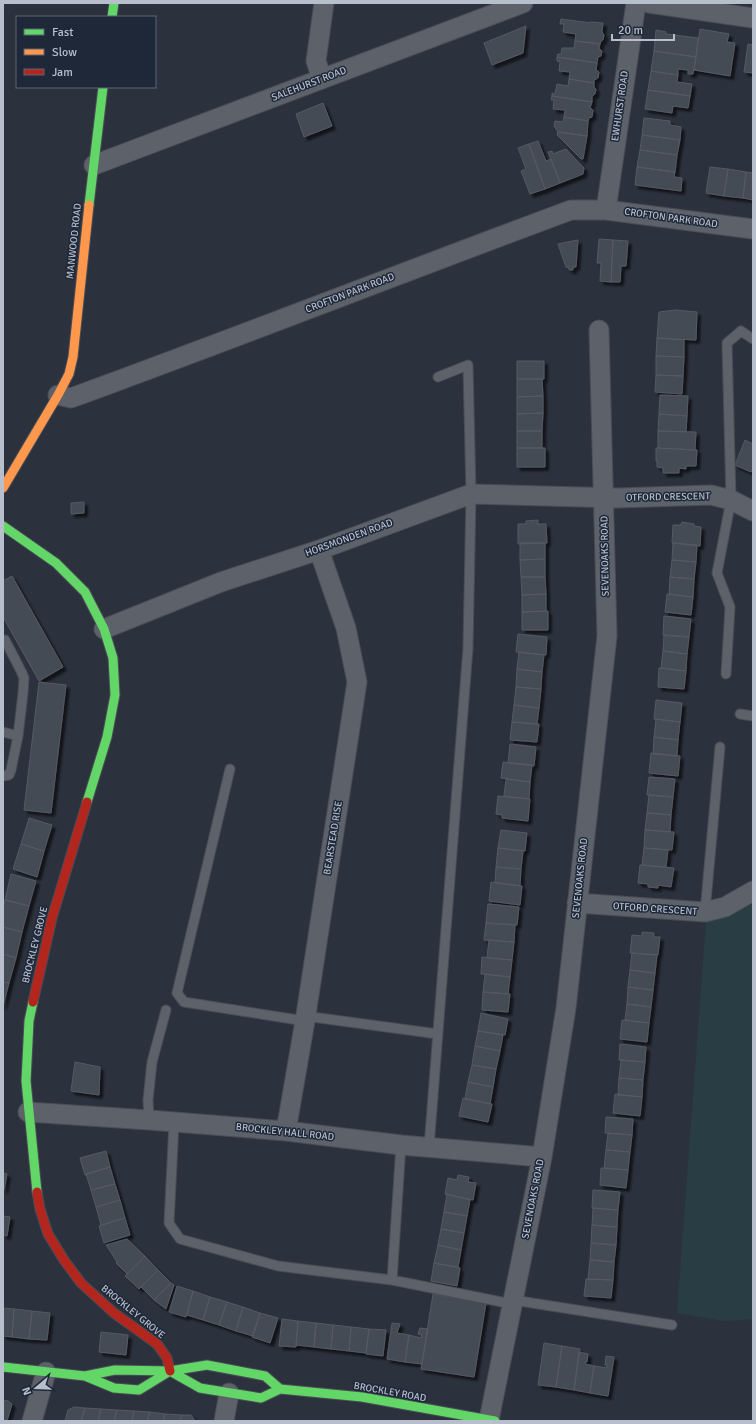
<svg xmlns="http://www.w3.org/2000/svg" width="756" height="1424" viewBox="0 0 756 1424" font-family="Signika,sans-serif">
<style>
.green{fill:#283e44}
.building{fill:#454b54;stroke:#545a64;filter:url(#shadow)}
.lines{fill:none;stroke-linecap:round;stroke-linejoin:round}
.lane-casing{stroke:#494d55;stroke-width:11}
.street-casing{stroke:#494d55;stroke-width:21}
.fast-casing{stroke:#494d55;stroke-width:11}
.slow-casing{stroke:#494d55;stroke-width:11}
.jam-casing{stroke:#494d55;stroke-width:11}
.lane{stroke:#5d626a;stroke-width:9}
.street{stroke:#5d626a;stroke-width:19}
.fast{stroke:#63d668;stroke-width:9}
.slow{stroke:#ff974d;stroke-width:9}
.jam{stroke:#b3261e;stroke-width:9}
.labels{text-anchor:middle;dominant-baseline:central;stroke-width:3;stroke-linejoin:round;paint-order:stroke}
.street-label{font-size:10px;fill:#b7bfcd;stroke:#1e2839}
</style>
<defs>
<filter id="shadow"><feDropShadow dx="3.5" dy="3.5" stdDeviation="1" flood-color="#0009"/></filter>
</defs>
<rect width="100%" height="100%" fill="#2c323d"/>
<path class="green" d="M753 903V1319L724 1321 677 1313 706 922C723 918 737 911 753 903Z"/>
<path class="building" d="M561 19 591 23V22L603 23 602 32 604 35 603 40 601 41 600 44 575 41 576 34 563 32 564 24H560Z
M526 26 523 53 492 65 484 43Z
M700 29 729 34 727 42 735 43 730 76 694 70Z
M656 30 666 32V34L698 38 696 57 654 51Z
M575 41 600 44 599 48 602 51 601 56 598 57 597 63 557 57 558 54H561L562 48H574Z
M748 44 753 45V73L744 72Z
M654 51 696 57 693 74H688V70L678 69V75L651 71Z
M557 57 597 63 596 70 599 72 598 78 594 80V83L569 79 570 72 559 71 560 62 557 61Z
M651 71 678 75 677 82 692 84 690 96 648 90Z
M569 79 594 83V87L596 89 595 94 592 96V102L552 96V93L555 94 557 84 568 86Z
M648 90 690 96 688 108 673 106 672 113 645 109Z
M552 96 592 102 590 108 593 110 592 117 589 118 588 121 564 117 565 110 553 109 554 100H551Z
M323 103 332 126 304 137 296 114Z
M564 117 588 121 587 136 558 132 554 126 555 121 563 122Z
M644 118 670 121V125L681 127 680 140 642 135Z
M558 132 587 136 583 159H581L557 135Z
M642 135 680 140 677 155 640 150Z
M538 141 546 161 551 159 560 183 545 189 529 144Z
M529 144 545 189 530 194 521 171 526 169 518 148Z
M566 149 584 168 583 174 560 183 548 152 552 151 553 154Z
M640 150 677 155 675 172 637 167Z
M637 167 675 172 674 177 682 178 681 191 635 185Z
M710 167 728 169 724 196 706 193Z
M728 169 746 172 743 198 724 196Z
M746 172 753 173V200L743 198Z
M599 239 613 240 611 282 600 281 601 263H597Z
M578 240 576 267H573V270H569V268L566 267 558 244Z
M613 240 628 241 626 266H621L620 282H611Z
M675 310 697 312 696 340 657 338 659 312Z
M657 338 684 340V357L656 356Z
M656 356 684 357 683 376 656 375Z
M517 361H544V379H517Z
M656 375 683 376 682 394 655 392Z
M517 379H542L543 396 517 397Z
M660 395 688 396 687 416 659 414Z
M543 396V413L517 414V397Z
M543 413 542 431H517V414Z
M659 414 687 416 686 432 658 431Z
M517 431H542V448H517Z
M658 431 696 432 695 450 658 448Z
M745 440 753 444V469L751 472 735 465Z
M517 448H545V467H517Z
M656 448 697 450 696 466H686V469L679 468V473H663V468L657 467V461H656Z
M84 502V513L71 514V503Z
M538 520V524H546L547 543 518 544V524H526V521Z
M682 522 694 524V526L701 527 700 546 672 543 673 525H681Z
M520 543H545V559L520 560Z
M673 543 697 545 696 562 672 560Z
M545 559V577H521L520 560Z
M672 560 696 562 694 579 670 577Z
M12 576 63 667 39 681 3 617V581Z
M521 577H545L546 594 522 595Z
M670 577 694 579 693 597 669 594Z
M546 594V611L522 612V595Z
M667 594 693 597 691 615 665 612Z
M546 611H548V630H522V612Z
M664 616 691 619 689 637 663 635Z
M518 634 547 637 546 655 516 652Z
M664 635 689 637 687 654 663 651Z
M663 651 687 654 686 671 661 668Z
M519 652 544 655 542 672 517 669Z
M659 668 686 671 684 689 658 687Z
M517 669 542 672 541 689 516 687Z
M39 682 66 685 51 813 24 810Z
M516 687 541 689 539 708 514 705Z
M656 700 682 703 680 722 654 719Z
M514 705 539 708 537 724 512 722Z
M656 719 680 722 678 740 654 737Z
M512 722 539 724 537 742 510 740Z
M654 737 678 740 677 756 653 754Z
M510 744 536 747 534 766 508 763Z
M651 753 680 756 678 776 649 773Z
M503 762 532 765 530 782 501 778Z
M649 777 675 779 673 797 647 795Z
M506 779 530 782 529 799 504 796Z
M649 795 673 797 671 815 647 813Z
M498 796 530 799 528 821 502 818V815L496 814Z
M647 813 671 815 670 832 645 830Z
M29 818 52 825 44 851 21 844Z
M501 830 527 833 525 851 498 848Z
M645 830 674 832 672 850 644 848Z
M21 844 44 851 37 877 13 869Z
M498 848 523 851 521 869 496 867Z
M644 848 668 850 666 867 642 865Z
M640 865 674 868 671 887 658 885V888L648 887V884L638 883Z
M496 867 521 869 520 886 495 883Z
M11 874 36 881 29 906 5 900Z
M491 882 522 886 520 905 489 901Z
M5 900 29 906 22 932 3 927V907Z
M488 904 519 907 517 925 486 923Z
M486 923 515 925 514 942 484 940Z
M3 927 22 932 16 958 3 954Z
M642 932 654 933V937H660L658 955 630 953 632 935 642 936Z
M489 940 514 942 512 960 487 958Z
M632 953 657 955 655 973 630 970Z
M3 954 16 958 9 983 3 982Z
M482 957 512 960 510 977 481 974Z
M630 970 655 973 653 990 628 987Z
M485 974 510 977 508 994 483 992Z
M3 982 9 983 3 1006Z
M628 987 653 990 651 1007 627 1004Z
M483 992 510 994 508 1012 482 1010Z
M627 1004 651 1007 649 1023 625 1020Z
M481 1013 508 1019 505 1035 478 1031Z
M622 1020 649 1023 647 1042 620 1039Z
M478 1031 503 1035 500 1051 475 1046Z
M620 1044 646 1047 645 1062 619 1060Z
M475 1046 500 1051 496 1069 472 1065Z
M621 1060 645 1062 643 1080 619 1078Z
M75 1062 100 1067 99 1095 71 1091Z
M472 1065 496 1069 493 1087 468 1082Z
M619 1078 643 1080 642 1097 618 1095Z
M468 1082 493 1087 490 1104 465 1099Z
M615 1094 642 1097 640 1116 613 1113Z
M463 1098 492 1104 488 1122 459 1116Z
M606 1117 633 1119 632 1135 605 1133Z
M608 1133 632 1135 630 1152 606 1150Z
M606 1150 630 1152 628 1170 604 1168Z
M106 1151 110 1167 85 1175 80 1158Z
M110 1167 115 1184 91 1190 86 1174Z
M601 1168 628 1170 626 1188 600 1185Z
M3 1173 7 1174 4 1190H3Z
M458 1175 469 1177 468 1182 476 1183 473 1200 445 1194 448 1178 457 1180Z
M115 1184 120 1200 96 1207 91 1190Z
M593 1190 620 1192 618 1210 592 1208Z
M447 1194 470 1200 467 1216 444 1212Z
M120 1200 125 1218 101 1225 96 1207Z
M593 1208 618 1210 617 1227 592 1225Z
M444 1212 467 1216 464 1233 441 1229Z
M3 1216 10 1217 7 1236 3 1235Z
M125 1218 130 1235 104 1243 99 1226Z
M592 1225 617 1227 616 1245 591 1243Z
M441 1229 464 1233 461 1250 438 1245Z
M127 1239 145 1256 127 1274 116 1263 117 1262 106 1245Z
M591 1243 616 1245 614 1262 590 1260Z
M438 1245 461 1250 458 1267 434 1263Z
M145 1256 158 1270 139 1289 125 1276Z
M590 1260 614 1262 613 1280 588 1279Z
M434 1263 460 1268 457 1286 431 1281Z
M158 1270 171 1283 154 1300 141 1287Z
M586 1279 613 1280 611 1298 584 1296Z
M171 1283 174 1285 166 1309 154 1300Z
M177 1286 193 1291 186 1317 169 1312Z
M193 1291 210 1297 203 1320 187 1315Z
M433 1294 486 1303 474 1377 421 1369Z
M210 1297 227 1302 219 1325 203 1320Z
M227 1302 243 1307 236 1331 219 1325Z
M243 1307 260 1313 253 1336 236 1331Z
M3 1308 14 1309 12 1337 3 1336Z
M14 1309 32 1311 29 1339 12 1337Z
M32 1311 50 1313 47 1340 29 1339Z
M260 1313 278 1318 270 1343 252 1337Z
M282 1319 298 1321 296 1347 279 1346Z
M298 1321 316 1323 314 1347 296 1345Z
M316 1323 333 1325 331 1349 314 1347Z
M392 1323 400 1324 397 1333 409 1335 405 1362 387 1359Z
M333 1325 351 1327 349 1351 331 1349Z
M351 1327 369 1329 366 1353 349 1351Z
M420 1328 428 1329 422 1364 405 1362 409 1335 421 1338 422 1335 418 1334Z
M369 1329 386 1330 383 1356 366 1354Z
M101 1332 128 1335 126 1355 99 1352Z
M544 1343 562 1346 556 1387 538 1385Z
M562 1346 580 1349 574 1390 556 1387Z
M579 1352 588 1354 587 1362H585V1364L594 1366 590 1393 574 1390Z
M606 1356 614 1357 608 1396 590 1393 594 1366 607 1368V1365H605Z
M3 1400 8 1401 12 1404 7 1421H3Z
M74 1407 85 1408 81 1421H65L68 1410Z
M85 1408 101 1409 98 1421H81Z
M101 1409 117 1410 114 1421H98Z
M117 1410 134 1411 132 1421H114Z
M134 1411 150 1412 147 1421H132Z
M150 1412 165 1414 163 1421H147Z
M165 1414 182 1415 180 1421H163Z
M182 1415H191L195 1421H180Z"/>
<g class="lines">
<defs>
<path id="lane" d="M726 674 730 607 717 573 731 500 727 343 741 331 753 339
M740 714 753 716
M3 732 18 736
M230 769 177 993 184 1002 305 1021
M3 776 9 775 11 770 18 736 23 693 24 678 21 671 5 640
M705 912 720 747
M305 1016 438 1034
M149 1120 148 1100 152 1062 166 1010
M174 1123 169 1223 180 1239 278 1266 392 1280 512 1304
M429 1147 468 648 471 494 468 365 438 377
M392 1280 401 1145
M513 1300 672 1325"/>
<path id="street" d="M649 3 753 18
M322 79 316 61 324 3
M94 165 523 3
M606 210 636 3
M58 395 71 398C238 337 404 272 571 210H606L753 229
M104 629 221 582 319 550 471 494 618 498 711 495 731 500 753 511
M577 903 705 912 725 907 753 891
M28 1112 149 1120 286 1131 401 1145 542 1157
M286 1131 305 1021 357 682 346 628 319 550
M489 1420 542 1157 566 1008 607 636 599 330
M32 1421 46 1372
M224 1421 229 1393"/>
<path id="fast" d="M112 17 114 3
M89 205 103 87
M3 526 56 563 85 592 104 629 113 658 115 695 107 737 87 802
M33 1002 29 1021 26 1081 37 1192
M3 1367 85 1376 114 1388 139 1390 170 1371
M170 1371 200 1388 261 1398 280 1389 362 1397 495 1421
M85 1376 115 1370 170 1371 207 1365 265 1376 280 1389"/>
<path id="slow" d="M3 488 58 395 69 374 73 357 89 205"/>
<path id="jam" d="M33 1002 52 918 87 802
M37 1192 40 1209 48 1234 64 1260 81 1283 114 1313 157 1344 167 1358 170 1371"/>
</defs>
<use href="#lane" class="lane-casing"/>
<use href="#street" class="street-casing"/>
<use href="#fast" class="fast-casing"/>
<use href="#slow" class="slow-casing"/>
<use href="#jam" class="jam-casing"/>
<use href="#lane" class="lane"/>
<use href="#street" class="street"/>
<use href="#fast" class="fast"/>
<use href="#slow" class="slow"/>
<use href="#jam" class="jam"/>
</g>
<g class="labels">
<g class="street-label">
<text transform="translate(309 84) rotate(-21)">SALEHURST ROAD</text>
<text transform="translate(620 106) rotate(-82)">EWHURST ROAD</text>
<text transform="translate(671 218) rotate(8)">CROFTON PARK ROAD</text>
<text transform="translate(74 241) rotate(-84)">MANWOOD ROAD</text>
<text transform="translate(350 293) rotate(-21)">CROFTON PARK ROAD</text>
<text transform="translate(668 497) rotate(-1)">OTFORD CRESCENT</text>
<text transform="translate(349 538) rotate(-20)">HORSMONDEN ROAD</text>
<text transform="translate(605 556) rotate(-91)">SEVENOAKS ROAD</text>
<text transform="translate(333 838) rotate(-81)">BEARSTEAD RISE</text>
<text transform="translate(580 878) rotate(-84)">SEVENOAKS ROAD</text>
<text transform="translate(655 909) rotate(4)">OTFORD CRESCENT</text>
<text transform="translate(35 945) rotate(-76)">BROCKLEY GROVE</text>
<text transform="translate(285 1132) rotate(6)">BROCKLEY HALL ROAD</text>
<text transform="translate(533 1199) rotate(-79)">SEVENOAKS ROAD</text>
<text transform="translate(133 1312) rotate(39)">BROCKLEY GROVE</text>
<text transform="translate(390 1392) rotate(10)">BROCKLEY ROAD</text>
</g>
</g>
<rect width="756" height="1424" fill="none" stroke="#b7bfcd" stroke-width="8"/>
<rect x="16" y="16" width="140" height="72" fill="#1e2839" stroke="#5b6474"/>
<rect x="24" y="29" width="20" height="6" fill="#63d668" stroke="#5b6474"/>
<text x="52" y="36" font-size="12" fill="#b7bfcd">Fast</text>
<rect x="24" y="49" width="20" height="6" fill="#ff974d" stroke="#5b6474"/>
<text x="52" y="56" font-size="12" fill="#b7bfcd">Slow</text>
<rect x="24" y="69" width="20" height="6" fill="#b3261e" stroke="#5b6474"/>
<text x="52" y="76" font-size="12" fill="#b7bfcd">Jam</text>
<g transform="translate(36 1388) rotate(251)" stroke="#1e2839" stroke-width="3" paint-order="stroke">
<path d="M0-3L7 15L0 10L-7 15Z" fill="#b7bfcd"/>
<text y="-6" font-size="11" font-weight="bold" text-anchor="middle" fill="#b7bfcd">N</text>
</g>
<path d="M612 34v6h62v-6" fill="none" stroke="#b7bfcd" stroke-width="2"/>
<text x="618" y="34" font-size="12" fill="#b7bfcd" stroke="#1e2839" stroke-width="3" paint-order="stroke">20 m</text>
</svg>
